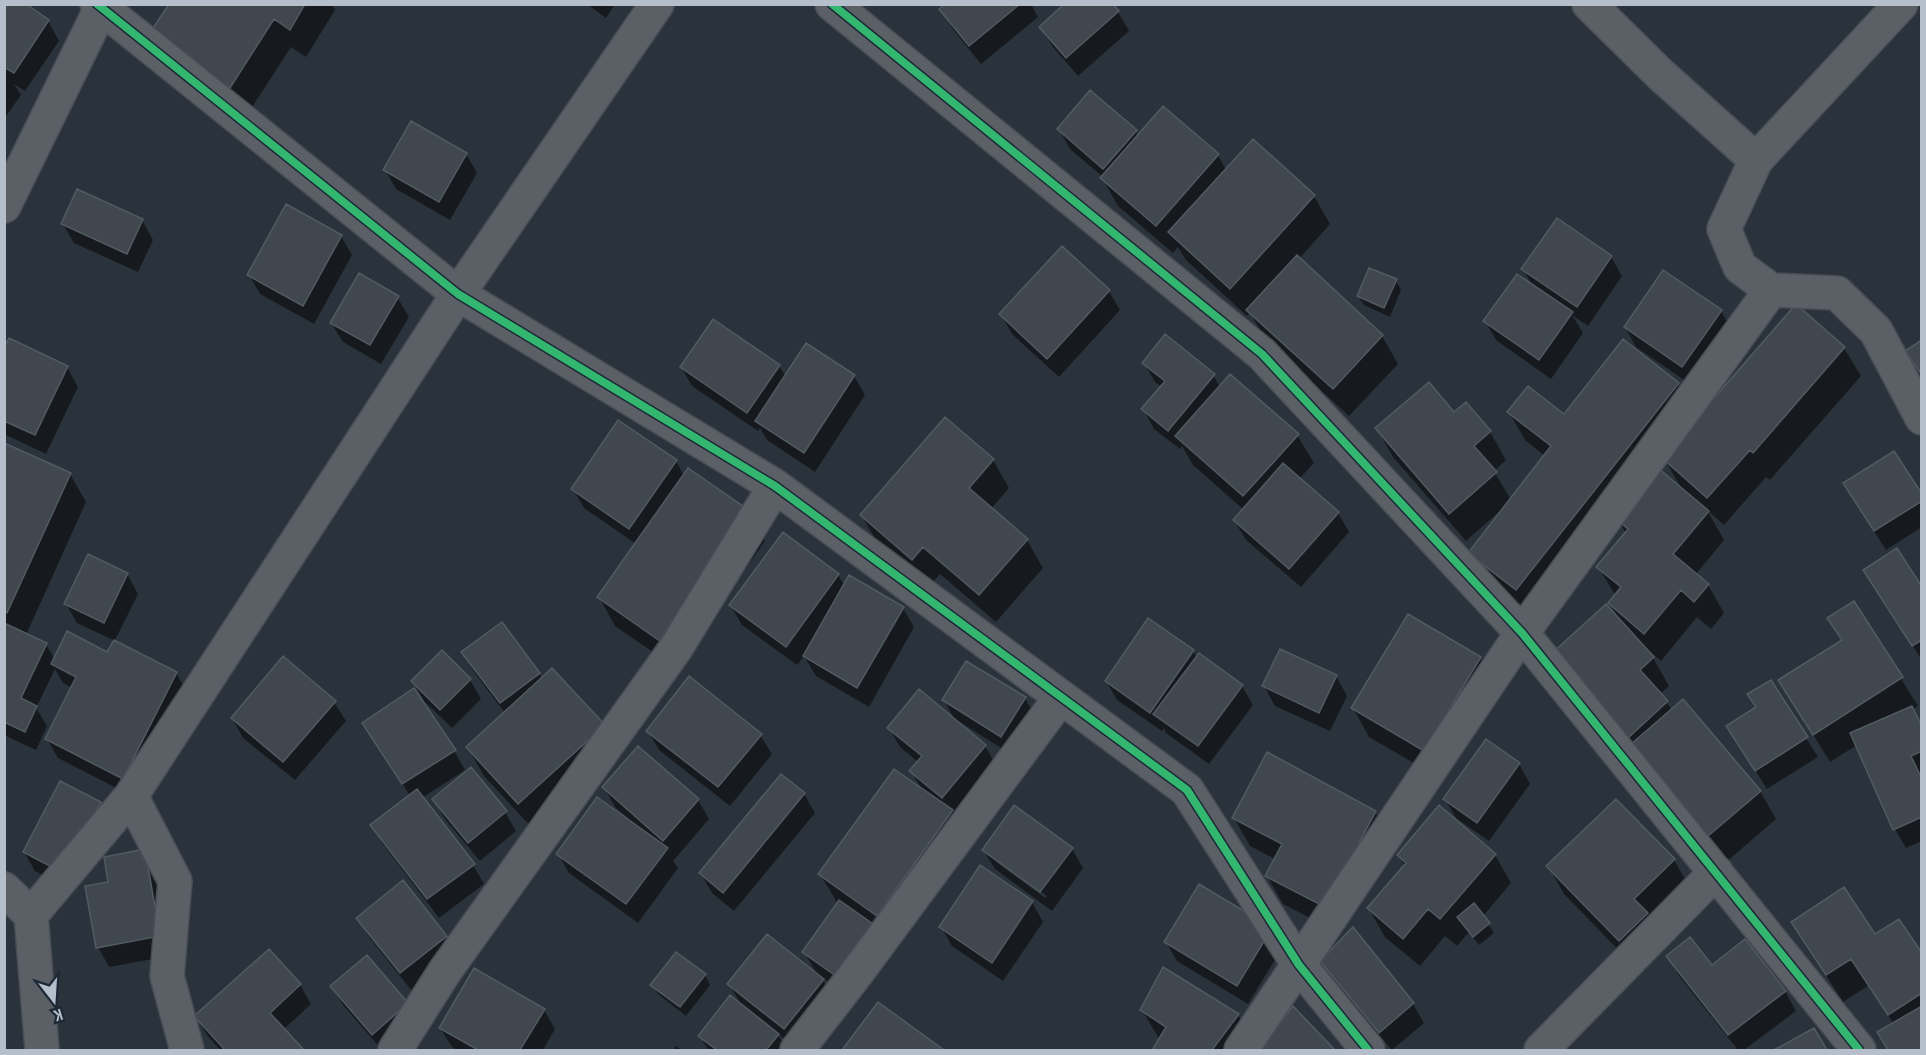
<svg xmlns="http://www.w3.org/2000/svg" width="1926" height="1055" viewBox="0 0 1926 1055" font-family="'PT Sans Narrow',sans-serif">
<style>
.shadow{fill:#0007;fill-rule:evenodd}
.building{fill:#40474e;stroke:#525a62;stroke-width:1.5}
.lines{fill:none;stroke-linecap:round;stroke-linejoin:round}
.minor-casing{stroke:#494e55;stroke-width:36}
.minor{stroke:#5b6067;stroke-width:33}
.cycleway-casing{stroke:#1d2936;stroke-width:11}
.cycleway{stroke:#33b770;stroke-width:8}
</style>
<rect width="100%" height="100%" fill="#2a323b"/>
<path class="shadow" d="M4 4 48 21 59 41 25 91 14 84 21 95 4 119Z
M170 4H332L335 10 306 57 291 47 247 115 166 65Z
M587 4H615L606 18Z
M947 4H1031L1038 17 981 64 952 28 941 9Z
M1118 12 1129 31 1078 76 1052 46 1041 27Z
M1059 129 1135 131 1138 136 1218 155 1226 170 1253 141 1314 196 1330 224 1299 259 1382 336 1398 364 1349 416 1264 338 1250 312 1247 316 1186 260 1178 247 1173 253 1118 206 1102 178 1103 177 1070 149Z
M466 154 477 173 450 220 396 189 385 170Z
M142 220 153 240 138 272 74 243 62 223Z
M341 236 352 255 314 324 260 294 249 275Z
M1062 248 1109 291 1120 310 1059 377 1012 334 1001 314Z
M1611 257 1622 276 1588 326 1572 315 1583 333 1551 379 1496 340 1485 321 1533 287 1523 269Z
M1396 281 1401 290 1390 317 1364 305 1358 296Z
M397 297 409 317 381 364 343 342 331 323Z
M1796 306 1844 348 1861 376 1770 480 1766 477 1724 525 1707 510 1724 540 1696 574 1708 585 1724 613 1711 629 1697 617 1661 661 1647 649 1646 651 1653 658 1669 686 1660 694 1672 710 1760 791 1776 819 1725 863 1569 682 1618 617 1609 603 1616 596 1598 567 1626 534 1618 519 1683 491 1664 458Z
M1721 311 1732 330 1693 386 1636 347 1625 327Z
M4 351 67 367 78 387 46 454 4 434Z
M1144 363 1213 375 1220 387 1297 435 1314 463 1299 479 1338 513 1349 532 1301 587 1246 540 1234 520 1244 510 1193 465 1182 446 1180 449 1154 429 1143 409 1162 387 1155 382Z
M779 366 786 377 854 376 865 395 815 472 767 440 760 428 758 431 692 386 681 367Z
M1678 384 1694 412 1532 617 1486 581 1469 553 1501 513 1499 512 1466 541 1393 457 1377 429 1454 414 1490 432 1506 460 1494 471 1511 500 1545 456 1525 440 1509 412 1564 416Z
M4 444 70 474 86 502 26 635 46 645 55 659 108 654 115 641 77 623 66 604 127 574 138 594 114 642 176 673 187 692 134 797 58 758 47 739 72 688 63 683 55 669 36 708 47 726 36 750 4 735Z
M993 460 1009 488 991 509 1027 540 1043 568 996 622 940 574 929 587 878 544 862 516Z
M676 461 684 476 749 512 765 541 676 668 615 626 599 597 636 544 584 508 573 489Z
M1922 497V527L1886 550 1856 503Z
M838 575 845 586 903 608 914 627 869 707 816 676 804 656 797 665 742 625 731 606Z
M1922 589V660L1876 590Z
M1854 603 1918 706 1912 710 1922 726V841L1906 848 1895 829 1857 745 1830 762 1780 681 1842 641 1829 618Z
M1193 651 1197 658 1242 686 1253 705 1209 764 1166 733 1164 728 1162 731 1117 700 1106 681Z
M463 653 539 673 542 679 604 726 535 831 484 776 468 748 505 713 474 672Z
M1480 658 1496 686 1441 779 1369 737 1353 708Z
M1336 676 1347 696 1330 731 1275 706 1264 686Z
M470 680 481 699 452 728 424 701 413 681Z
M1771 682 1818 757 1767 789 1740 746Z
M1025 698 1036 718 1012 755 960 722 959 724 985 746 996 765 847 994 817 974 804 952 838 904 820 874 923 791 911 771 918 762 900 747 889 728 956 722 944 700Z
M334 702 346 721 295 780 243 738 232 718Z
M364 724 454 751 465 770 422 798 473 865 484 884 439 918 383 844 372 825 410 796Z
M648 731 760 735 772 754 730 806 659 750Z
M639 748 698 800 709 819 673 861 678 868 638 923 569 873 558 854 632 822 615 807 604 787Z
M1519 764 1530 784 1489 841 1456 818 1445 799Z
M804 794 815 813 734 911 712 893 701 874Z
M434 800 505 812 516 831 480 861 445 819Z
M1616 801 1674 860 1690 888 1636 968 1564 894 1548 866Z
M100 803 111 823 74 892 35 871 24 852Z
M1375 812 1391 840 1341 934 1283 904 1267 876 1275 859 1250 846 1234 818Z
M1072 849 1083 868 1052 911 995 869 983 850ZM998 859 1047 896 1045 898 998 863Z
M144 851 155 870 170 956 109 967 98 947 110 883Z
M1398 855H1495L1511 883 1483 916 1494 933 1479 945 1469 932 1457 946 1445 936 1420 966 1385 937 1369 909 1405 866Z
M981 867 1032 902 1043 922 1003 981 952 946 941 927Z
M402 883 446 937 457 956 412 991 369 937 358 918Z
M1793 923 1875 936 1922 956V1050H1889L1879 1033 1894 1024 1868 986 1843 1002Z
M1271 929 1282 948 1248 1004 1177 961 1166 942Z
M1353 929 1413 1004 1424 1023 1392 1050 1333 980 1322 961Z
M269 951 300 985 311 1004 283 1030 302 1050H220L207 1035 196 1016Z
M1668 956 1712 967 1785 991 1796 1011 1744 1050H1738L1679 976Z
M705 975 710 985 686 1016 658 994 652 985Z
M823 980 834 1000 796 1048 777 1033 787 1050H708L700 1036 742 1006 729 984Z
M332 986 407 1004 382 1050 343 1005Z
M878 1004 941 1050H844Z
M1293 1008 1333 1050H1262Z
M544 1010 555 1029 543 1050H457L452 1047 440 1028Z
M1142 1010 1238 1015 1254 1043 1249 1050H1154L1160 1040Z
M1814 1030 1826 1050H1777Z
M676 1046 682 1050H673Z"/>
<path class="building" d="M4 4H26L49 20 14 73 4 67Z
M169 4H305L290 30 274 19 230 88 148 36Z
M945 4H1020L969 46 939 9Z
M1064 4H1113L1119 11 1066 58 1039 27Z
M1090 90 1137 130 1103 169 1057 129Z
M1163 106 1219 154 1156 226 1100 178Z
M411 121 467 153 439 202 383 170Z
M1253 139 1315 195 1230 289 1168 232Z
M77 189 143 219 127 254 61 224Z
M286 204 342 235 303 306 247 275Z
M1557 218 1612 256 1577 307 1521 269Z
M1062 246 1110 290 1047 359 999 314Z
M1297 255 1383 335 1333 389 1246 310Z
M1369 268 1397 279 1384 308 1357 296Z
M1663 270 1722 310 1682 367 1624 327Z
M359 273 399 296 370 345 330 323Z
M1517 274 1573 312 1539 360 1483 321Z
M1796 304 1845 347 1753 453 1750 450 1707 498 1662 458Z
M713 319 780 365 747 413 680 367Z
M1165 334 1215 374 1168 431 1141 409 1165 381 1142 363Z
M9 338 68 366 35 435 4 421V348Z
M1623 339 1679 383 1516 590 1468 553 1551 446 1507 412 1528 386 1564 414Z
M1922 340V375L1905 351Z
M806 343 855 375 804 453 755 421Z
M1230 374 1299 434 1243 496 1175 436Z
M1429 382 1454 412 1466 402 1491 431 1474 446 1497 472 1449 514 1375 428Z
M945 417 994 459 969 488 1028 539 979 595 923 547 912 560 860 515Z
M618 420 677 460 629 529 571 489Z
M4 443 71 473 7 613 4 611Z
M1894 451 1922 494V501L1874 531 1843 483Z
M1283 463 1339 512 1289 569 1233 520Z
M688 468 750 511 660 641 597 597Z
M1658 468 1709 511 1673 554 1709 584 1694 602 1681 590 1644 634 1608 603 1621 587 1596 567 1628 529 1616 519Z
M783 532 839 574 786 647 729 605Z
M1897 548 1922 587V640L1912 646 1863 570Z
M88 554 128 573 104 623 64 604Z
M849 575 904 607 857 688 803 656Z
M1854 601 1903 677 1813 735 1778 680 1842 640 1827 618Z
M1606 604 1654 657 1640 670 1668 701 1628 738 1551 654Z
M1408 614 1481 657 1424 751 1351 708Z
M1148 618 1194 650 1150 713 1105 681Z
M502 622 540 673 500 703 461 652Z
M4 623 47 643 21 698 37 706 25 732 4 722Z
M67 631 107 652 114 640 177 672 123 779 45 739 76 677 51 664Z
M1280 649 1337 675 1319 713 1262 686Z
M442 650 471 679 440 710 411 681Z
M1199 653 1243 685 1198 746 1153 714Z
M283 656 336 701 283 762 231 718Z
M966 661 1026 697 1001 737 942 700Z
M552 668 605 725 518 804 466 747Z
M689 676 762 734 718 787 646 731Z
M1771 680 1808 737 1755 771 1726 726 1756 707 1747 694Z
M414 688 456 750 402 784 362 723Z
M919 689 986 745 942 798 909 771 922 756 887 728Z
M1683 699 1761 791 1708 836 1630 745Z
M1912 706 1922 727V751L1911 756 1920 775 1922 774V817L1893 830 1850 733Z
M1486 739 1520 763 1477 823 1443 799Z
M638 746 699 799 663 841 602 787Z
M1267 752 1376 811 1325 907 1265 876 1282 844 1232 818Z
M471 767 507 811 468 843 432 799Z
M894 769 953 810 877 916 818 874Z
M781 774 805 793 723 893 699 873Z
M60 781 101 802 63 873 23 852Z
M417 789 475 864 427 899 370 825Z
M597 797 668 848 626 904 556 854Z
M1616 799 1675 859 1634 899 1648 913 1619 941 1546 866Z
M1014 805 1073 848 1040 892 982 850Z
M1439 805 1496 854 1440 919 1428 909 1403 939 1367 908 1406 863 1397 855Z
M145 849 160 936 96 948 85 886 108 882 104 857Z
M980 865 1033 901 992 963 939 927Z
M403 880 447 936 400 973 356 918Z
M1199 884 1272 928 1237 986 1164 942Z
M1844 887 1875 934 1899 919 1922 953V993L1888 1015 1851 959 1826 975 1791 922Z
M839 900 873 924 836 976 802 952Z
M1474 903 1490 923 1473 937 1457 917Z
M1353 927 1414 1003 1379 1033 1320 961Z
M767 934 824 979 784 1029 727 984Z
M1690 937 1712 965 1745 939 1786 991 1728 1035 1666 956Z
M269 949 301 984 270 1013 304 1050H225L194 1016Z
M676 952 706 974 680 1007 650 985Z
M367 955 408 1003 372 1035 330 986Z
M1163 967 1239 1014 1212 1050H1152L1166 1027 1140 1010Z
M474 968 545 1009 520 1050H478L439 1028Z
M730 995 779 1034 766 1050H717L698 1036Z
M878 1002 944 1050H842Z
M1293 1006 1335 1050H1260Z
M1922 1006V1050H1888L1877 1032Z
M1814 1028 1827 1050H1774Z"/>
<g class="lines">
<defs>
<path id="minor" d="M97 4 458 294 775 486 1187 790 1299 965 1368 1050
M832 4 1262 354 1522 633 1859 1050
M1589 4 1660 74 1756 160 1724 229 1740 267 1771 290 1837 293 1876 331 1922 418
M1756 160 1901 4
M4 206 103 4
M131 796 175 881 167 976 187 1050
M4 889 31 915
M42 1050 31 915 131 796 458 294 657 4
M395 1050 445 971 676 648 775 486
M797 1050 856 974 1061 697
M1241 1050 1522 633 1771 290
M1541 1050 1716 872"/>
</defs>
<use href="#minor" class="minor-casing"/>
<use href="#minor" class="minor"/>
<defs>
<path id="cycleway" d="M97 4 458 294 775 486 1187 790 1299 965 1368 1050
M832 4 1262 354 1522 633 1859 1050"/>
</defs>
<use href="#cycleway" class="cycleway-casing"/>
<use href="#cycleway" class="cycleway"/>
</g>
<rect width="1926" height="1055" fill="none" stroke="#b5bfcb" stroke-width="12"/>
<g transform="translate(54 1001) rotate(163)" stroke="#1d2936" stroke-width="4.5" paint-order="stroke">
<path d="M0-4.5L10 22L0 15L-10 22Z" fill="#b5bfcb"/>
<text y="-9" font-size="16" font-weight="bold" text-anchor="middle" fill="#b5bfcb">K</text>
</g>
</svg>
